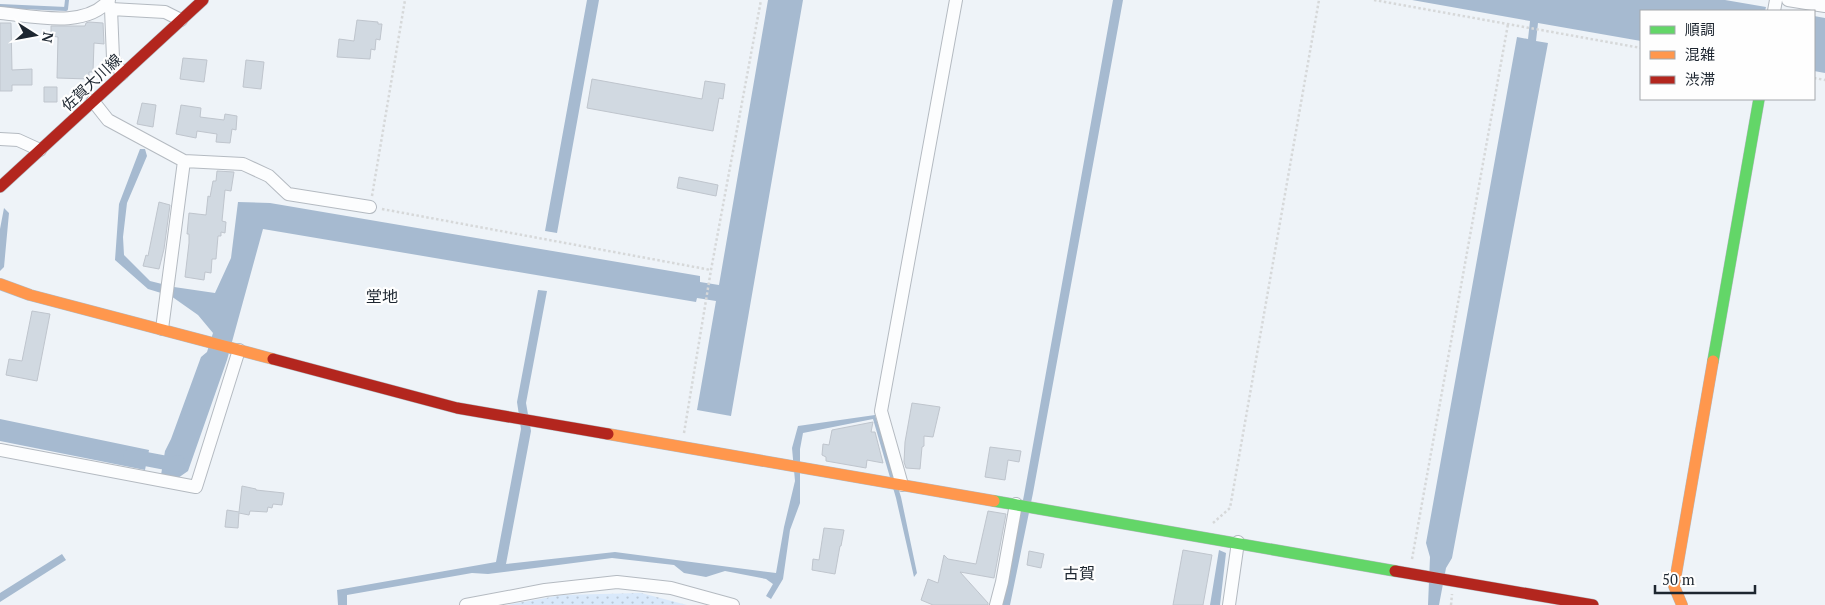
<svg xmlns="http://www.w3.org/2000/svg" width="1825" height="605" viewBox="0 0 1825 605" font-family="'PT Serif','Noto Sans JP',serif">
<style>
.grass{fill:url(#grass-dots)}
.water{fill:#a6bad0}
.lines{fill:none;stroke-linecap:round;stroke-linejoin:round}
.stream{stroke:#a6bad0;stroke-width:4}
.canal{stroke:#a6bad0;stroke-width:14}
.building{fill:#d1d9e1;stroke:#bfc5cd}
.street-casing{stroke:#b4bac1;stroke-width:14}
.fast-casing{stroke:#b4bac1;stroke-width:12}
.slow-casing{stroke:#b4bac1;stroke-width:12}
.jam-casing{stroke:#b4bac1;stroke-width:12}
.path{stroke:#d6d8d9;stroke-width:2.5;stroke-dasharray:2.5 2.5;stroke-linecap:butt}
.street{stroke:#fcfdfe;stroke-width:12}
.fast{stroke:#63d668;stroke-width:11}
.slow{stroke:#ff974d;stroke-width:11}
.jam{stroke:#b3261e;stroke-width:11}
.labels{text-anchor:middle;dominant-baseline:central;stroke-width:4.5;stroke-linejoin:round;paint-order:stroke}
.street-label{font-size:15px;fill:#1d2630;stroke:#fefefe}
.neighbourhood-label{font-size:16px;fill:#1d2630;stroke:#fefefe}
</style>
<defs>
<pattern id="grass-dots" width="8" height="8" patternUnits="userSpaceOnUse" patternTransform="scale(1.25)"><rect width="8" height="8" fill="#d9e9fb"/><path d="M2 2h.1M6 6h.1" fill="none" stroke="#bac8d7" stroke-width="1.8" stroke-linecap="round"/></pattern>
</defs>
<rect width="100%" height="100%" fill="#eef3f8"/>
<path class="grass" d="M641 593 687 605H507L562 595Z"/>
<path class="water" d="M587 0H599L557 233 545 231Z
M768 0H803L731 416 697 410 716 301 697 298 696 302 263 229 227 360 188 471 178 478 161 475 165 451 171 439 201 357 207 352 213 333 198 315 171 296 148 289 115 260 119 204 140 149H145L147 156 127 203 123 237 124 255 150 281 174 287 215 293 231 258 238 202 270 203 700 276V282L719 285Z
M1113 0H1123L1033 493 1010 605H1002L1024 495Z
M1412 0H1725L1766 7 1765 11H1641V41L1538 23 1536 41 1548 43 1452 558 1446 568 1439 605H1428L1430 557 1426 543 1517 37 1528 39 1530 21Z
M1814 16 1825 18V73L1814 71Z
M4 208 9 213 4 267 0 271V229Z
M538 290 547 291 526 403 531 431 506 564 615 552 776 573 784 527 795 481 792 448 798 426 875 415 901 497 917 573 914 577 896 498 873 419 803 433 800 449V503L790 530 783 579 771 599 766 596 773 584 766 579 725 571 706 577 684 573 674 565 612 558 488 574 472 573 347 595V605H338L337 590 496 562 521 429 517 402Z
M0 419 149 450 145 470 0 441Z
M1219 550 1226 553 1220 605H1210Z
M62 554 66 560 0 602V593Z"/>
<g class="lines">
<path class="stream" d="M0 6 66 9 67 0"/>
<path class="canal" d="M130 456 177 465 178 462"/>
</g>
<path class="building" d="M357 20 378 22V24H382L380 40 376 39 375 50 371 49 370 59 337 57 339 39 354 41Z
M89 22 103 23 104 44 94 43 93 72H89V79L57 78 58 37 51 36V26H85L86 23Z
M0 23H11L12 70 32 69V85H12V91H0Z
M183 58 207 60 204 82 180 79Z
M246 60 264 62 261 89 243 87Z
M592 79 702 99 705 81 725 84 723 99 719 98 713 131 587 108Z
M44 87H57V102H44Z
M142 103 156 105 153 127 137 124Z
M181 105 201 108 200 117 224 120 225 114 237 116 236 130 232 129 230 143 216 142 217 134 197 131 196 138 176 134Z
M217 171 234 172 231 191 225 190 222 221 226 222 225 233 221 232V236H218L216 259H212L211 273 205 272 204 280 185 277 189 243V234H187L189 213 206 215 208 196 210 197 213 181H216Z
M679 177 718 185 716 196 677 188Z
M159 202 170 205 164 249 159 269 143 266 146 255 148 256Z
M32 311 50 314 37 381 6 375 9 359 22 361Z
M912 403 940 407 933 437 924 436V446L922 447 920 469 906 468 904 462 905 442Z
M873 422 871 432H875L883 463 867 460 866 468 826 461V457L822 455 823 444 829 445 832 430Z
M990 447 1021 451 1019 462 1008 460 1005 480 985 477Z
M242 486 256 489V490L284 493 282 505 273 504 272 508 268 507 267 512 250 511 249 515 239 513 238 528 225 527 227 510 239 512Z
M988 511 1006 514 994 578 960 572 988 603V605H933L921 600 928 579 938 583 944 555 948 559 976 564Z
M824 528 844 530 841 546H840L835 574 812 570 813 559 819 560Z
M1183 550 1212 555 1203 605H1173Z
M1029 551 1044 554 1041 568 1027 565Z"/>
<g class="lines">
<defs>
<path id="street" d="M1788 0 1825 6
M108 2 111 9 165 12 181 20
M111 9 113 58 122 74
M1774 11 1776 0
M0 13C33 16 86 29 109 0
M93 101 108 120 184 161 162 329
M0 139 18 140 40 150
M184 161 243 164 269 176 288 194 370 207
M0 450 196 487 239 350
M902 485 881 411 956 0
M466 605 545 590 617 582 671 588 733 605
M996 605 1002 582 1016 504
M1229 605 1238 542"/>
<path id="fast" d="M1713 361 1759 99
M994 501 1395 571"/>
<path id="slow" d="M0 284 30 295 273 359
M608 434 994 501
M1682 605 1674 586 1713 361"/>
<path id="jam" d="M0 187 203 0
M273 359 457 408 608 434
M1395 571 1593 605"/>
</defs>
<use href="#street" class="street-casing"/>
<use href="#fast" class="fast-casing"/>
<use href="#slow" class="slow-casing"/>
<use href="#jam" class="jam-casing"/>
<path class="path" d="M1374 0 1641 48
M1814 78 1825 80
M372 196 405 0
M382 209 711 270
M684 433 711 270 761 0
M1213 523 1230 508 1319 0
M1412 559 1508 24
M1451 605 1452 594"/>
<use href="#street" class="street"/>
<use href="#fast" class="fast"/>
<use href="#slow" class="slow"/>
<use href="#jam" class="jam"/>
</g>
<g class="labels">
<g class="street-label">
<text transform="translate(91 82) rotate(-43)">佐賀大川線</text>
</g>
<g class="neighbourhood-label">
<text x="382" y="296">堂地</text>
<text x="1079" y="573">古賀</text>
</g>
</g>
<rect x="1640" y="10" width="175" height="90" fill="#fefefe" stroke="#a4a8ac"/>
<rect x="1650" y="26" width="25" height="8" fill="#63d668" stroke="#a4a8ac"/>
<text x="1685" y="35" font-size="15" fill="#1d2630">順調</text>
<rect x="1650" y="51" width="25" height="8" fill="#ff974d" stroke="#a4a8ac"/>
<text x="1685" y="60" font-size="15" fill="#1d2630">混雑</text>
<rect x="1650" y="76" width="25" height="8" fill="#b3261e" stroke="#a4a8ac"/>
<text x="1685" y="85" font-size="15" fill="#1d2630">渋滞</text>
<g transform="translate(35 35) rotate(101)" stroke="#fefefe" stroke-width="4" paint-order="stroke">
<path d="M0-4L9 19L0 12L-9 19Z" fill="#1d2630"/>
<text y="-8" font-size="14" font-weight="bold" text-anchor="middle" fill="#1d2630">N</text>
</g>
<path d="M1655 585v8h100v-8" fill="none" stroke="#1d2630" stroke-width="2.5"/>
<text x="1662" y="585" font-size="15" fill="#1d2630" stroke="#fefefe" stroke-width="4" paint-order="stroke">50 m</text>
</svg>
